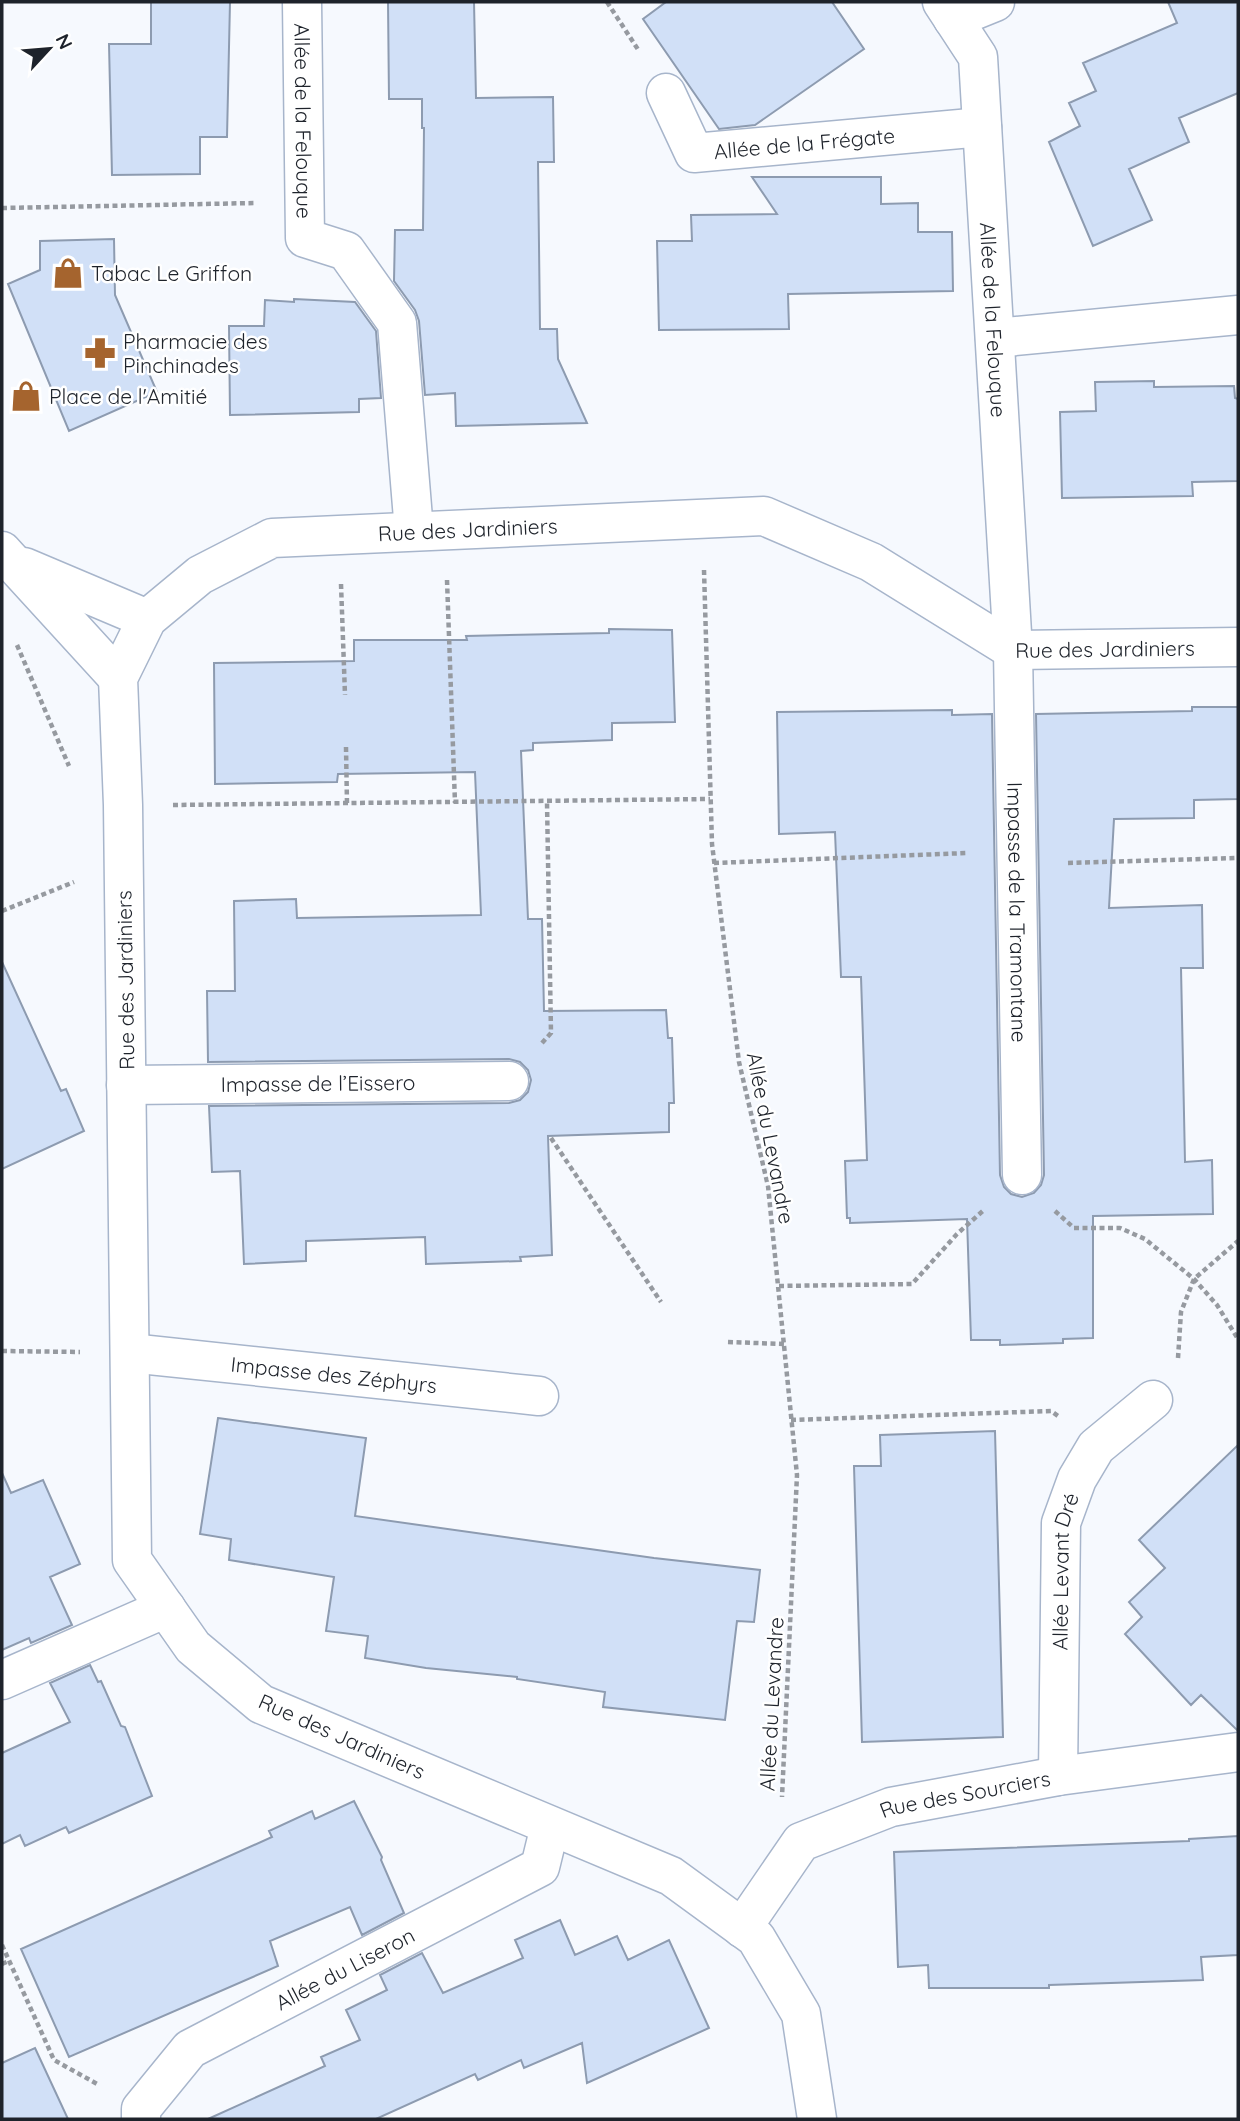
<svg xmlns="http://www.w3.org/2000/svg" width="1240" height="2121" viewBox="0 0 1240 2121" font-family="Quicksand,sans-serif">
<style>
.building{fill:#d1e0f7;stroke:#8d9bb0;stroke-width:2}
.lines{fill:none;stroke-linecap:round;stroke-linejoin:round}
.street-casing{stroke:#a7b5cb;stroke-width:41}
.path{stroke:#969aa0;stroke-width:4.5;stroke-dasharray:5 3.5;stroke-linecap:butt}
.street{stroke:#fff;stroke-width:38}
.labels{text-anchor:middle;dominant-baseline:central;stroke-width:5;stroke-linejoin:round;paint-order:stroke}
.street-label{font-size:21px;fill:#1e232b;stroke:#fff}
.poi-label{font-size:21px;fill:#1e232b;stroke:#fff;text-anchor:start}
</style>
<rect width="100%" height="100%" fill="#f6f9fe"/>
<path class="building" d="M151 2H230L227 137H200V174L112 175 109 44H151Z
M388 2H474L476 98 553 97 554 162H538L540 329H557L558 359 587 423 456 426 455 393 425 395 419 321 415 310 394 281 395 230H423L424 128H422V99H389Z
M666 2H832L864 49 755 125 719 129 643 19Z
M1168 2H1238V93L1179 118 1189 142 1129 169 1152 220 1093 246 1049 142 1080 126 1069 103 1096 91 1083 63 1177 23Z
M752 177H881V204L918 203V232H952L953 291 788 294 789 329 659 330 657 241H692L691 215 777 214Z
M114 239 115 295 157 392 69 431 8 284 40 270V241Z
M294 299 355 302 376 331 381 398 359 399V412L230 415 229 326H264L265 300 294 302Z
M1154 381V387L1234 386 1235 398 1238 399V481L1192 482 1193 496 1062 498 1060 412 1096 411 1095 382Z
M609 629 672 630 675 722 612 723V740L533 743V750L521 751 528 919H542L544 1011 666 1010 668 1038H672L674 1103H669V1132L548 1136 552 1255 520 1257 521 1261 426 1264 425 1237 306 1241V1261L244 1264 240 1171 212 1172 209 1106 509 1103 520 1100 528 1092 531 1080 528 1070 520 1062 509 1059 208 1062 207 991H235L234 901 296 899 297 918 481 915 475 772 338 774 337 782 215 784 214 663 354 661V640H467L466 636 609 633Z
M1192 707H1238V799L1194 800V818L1114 819 1109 908 1202 905 1203 968H1181L1185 1162 1212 1160 1213 1214 1093 1216V1338L1063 1339V1343L1000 1345V1340H971L967 1219 850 1223V1218H847L845 1161 867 1160 861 977H841L835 832 779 834 777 712 952 710V715L992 714 1000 1175 1004 1187 1011 1194 1022 1197 1034 1193 1041 1185 1044 1175 1036 714 1192 711Z
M2 962 61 1091 66 1089 84 1131 2 1169Z
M218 1418 366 1438 355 1516 654 1558 760 1570 754 1622 737 1621 725 1720 603 1707 605 1692 517 1679V1677L426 1668 365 1658 368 1636 326 1631 334 1577 229 1560 231 1539 200 1534Z
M995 1431 1003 1737 862 1742 854 1466H881L880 1435Z
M1238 1445V1731L1201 1695 1191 1705 1125 1634 1142 1617 1129 1602 1165 1568 1139 1540Z
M2 1473 11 1493 43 1480 80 1564 50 1577 72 1625 31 1643 29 1638 2 1650Z
M90 1665 98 1682 101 1681 121 1726 125 1727 152 1796 69 1833 66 1827 25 1846 20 1835 2 1844V1753L70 1722 50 1683Z
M354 1801 382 1857 381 1860 404 1913 362 1935 350 1907 270 1941 278 1966 69 2057 21 1949 272 1837 269 1831 312 1811 315 1819Z
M1238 1836V1955L1201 1957 1203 1980 1049 1985V1988H929L928 1965 898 1967 894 1852 1189 1841V1839Z
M560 1920 575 1955 617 1936 628 1960 669 1940 709 2028 587 2083 582 2043 524 2068 521 2060 478 2080 475 2074 376 2119H208L325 2066 321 2057 360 2040 346 2010 387 1990 380 1975 422 1953 443 1993 523 1958 515 1940Z
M35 2048 68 2119H2V2063Z"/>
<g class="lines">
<defs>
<g id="street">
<path id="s1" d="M302 2 305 238 346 251 397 323 414 531"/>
<path id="s2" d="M942 2 978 57 1013 650 1022 1175"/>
<path d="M953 19 995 2"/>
<path id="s3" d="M666 93 694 153 982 127"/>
<path d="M995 338 1238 315"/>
<path d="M2 551 118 678"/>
<path d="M24 567 147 619"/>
<path id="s4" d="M126 1085 509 1081"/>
<path id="s5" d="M130 1353 539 1396"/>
<path d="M2 1680 166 1608"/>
<path id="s6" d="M1058 1776 1061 1523 1077 1479 1096 1447 1153 1400"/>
<path id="s7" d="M742 1928 801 1842 891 1807 1058 1776 1238 1752"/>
<path id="s8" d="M141 2119V2109L190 2049 540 1867 550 1826"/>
<path id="s9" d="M817 2119 801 2014 756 1938 671 1876 261 1704 193 1647 132 1560 123 805 118 678 147 619 200 575 272 538 764 516 871 562 1013 650 1238 647"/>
</g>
</defs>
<use href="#street" class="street-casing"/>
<path class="path" d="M607 2 639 51
M2 208 255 203
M704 570 712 844 739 1062 768 1186 797 1475 782 1797
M447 580 455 803
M341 584 345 695
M17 645 69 766
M346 747 347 804
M173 805 710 799
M714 863 967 853
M1068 863 1238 858
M2 911 74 882
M542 1043 551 1033 547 802
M551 1138 661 1302
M1055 1211 1074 1228H1120L1145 1239 1194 1279 1217 1305 1238 1339
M779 1286 912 1284 957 1234 985 1209
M728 1342 784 1344
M2 1351 80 1352
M1178 1358 1181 1312 1194 1279 1238 1241
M791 1420 1051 1411 1058 1416
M2 1945 54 2060 99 2085
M2 1964 9 1961"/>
<use href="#street" class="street"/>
</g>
<defs>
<symbol id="shop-bare" viewBox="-9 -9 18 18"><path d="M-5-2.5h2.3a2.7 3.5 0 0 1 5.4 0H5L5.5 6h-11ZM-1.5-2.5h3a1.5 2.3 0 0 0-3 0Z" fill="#a5642e" stroke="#fff" stroke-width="2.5" paint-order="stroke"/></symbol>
<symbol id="pharmacy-bare" viewBox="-9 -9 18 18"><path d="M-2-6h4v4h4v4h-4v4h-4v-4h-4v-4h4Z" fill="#a5642e" stroke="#fff" stroke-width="2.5" paint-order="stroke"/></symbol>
</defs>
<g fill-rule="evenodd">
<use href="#shop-bare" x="46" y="251" width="44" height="44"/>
<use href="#pharmacy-bare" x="78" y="331" width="44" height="44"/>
<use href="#shop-bare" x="4" y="374" width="44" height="44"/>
</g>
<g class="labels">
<g class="street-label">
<text stroke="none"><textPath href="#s1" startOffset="119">Allée de la Felouque</textPath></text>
<text stroke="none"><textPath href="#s3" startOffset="177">Allée de la Frégate</textPath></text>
<text stroke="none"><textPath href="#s2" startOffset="329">Allée de la Felouque</textPath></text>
<text stroke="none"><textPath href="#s9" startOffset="2233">Rue des Jardiniers</textPath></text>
<text stroke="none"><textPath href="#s9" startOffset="2905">Rue des Jardiniers</textPath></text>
<text stroke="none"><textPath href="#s2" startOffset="922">Impasse de la Tramontane</textPath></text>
<text transform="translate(125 980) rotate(-91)">Rue des Jardiniers</text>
<text stroke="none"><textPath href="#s4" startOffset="192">Impasse de l’Eissero</textPath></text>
<text transform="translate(771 1138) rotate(79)">Allée du Levandre</text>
<text stroke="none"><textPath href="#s5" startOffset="205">Impasse des Zéphyrs</textPath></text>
<text stroke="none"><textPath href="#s6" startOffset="205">Allée Levant Dré</textPath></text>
<text transform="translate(771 1704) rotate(-87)">Allée du Levandre</text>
<text transform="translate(342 1736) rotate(24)">Rue des Jardiniers</text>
<text stroke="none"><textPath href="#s7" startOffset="276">Rue des Sourciers</textPath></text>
<text stroke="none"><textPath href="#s8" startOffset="262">Allée du Liseron</textPath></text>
</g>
<g class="poi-label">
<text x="91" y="273">Tabac Le Griffon</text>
<text x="123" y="341">Pharmacie des<tspan x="123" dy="24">Pinchinades</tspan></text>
<text x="49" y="396">Place de l'Amitié</text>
</g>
</g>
<rect width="1240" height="2121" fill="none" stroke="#1e232b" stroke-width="7"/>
<g transform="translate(49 49) rotate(64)" stroke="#ffffff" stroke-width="5" paint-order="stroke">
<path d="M0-5L12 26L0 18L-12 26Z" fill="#1e232b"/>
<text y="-10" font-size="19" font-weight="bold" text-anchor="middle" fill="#1e232b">N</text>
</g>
</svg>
